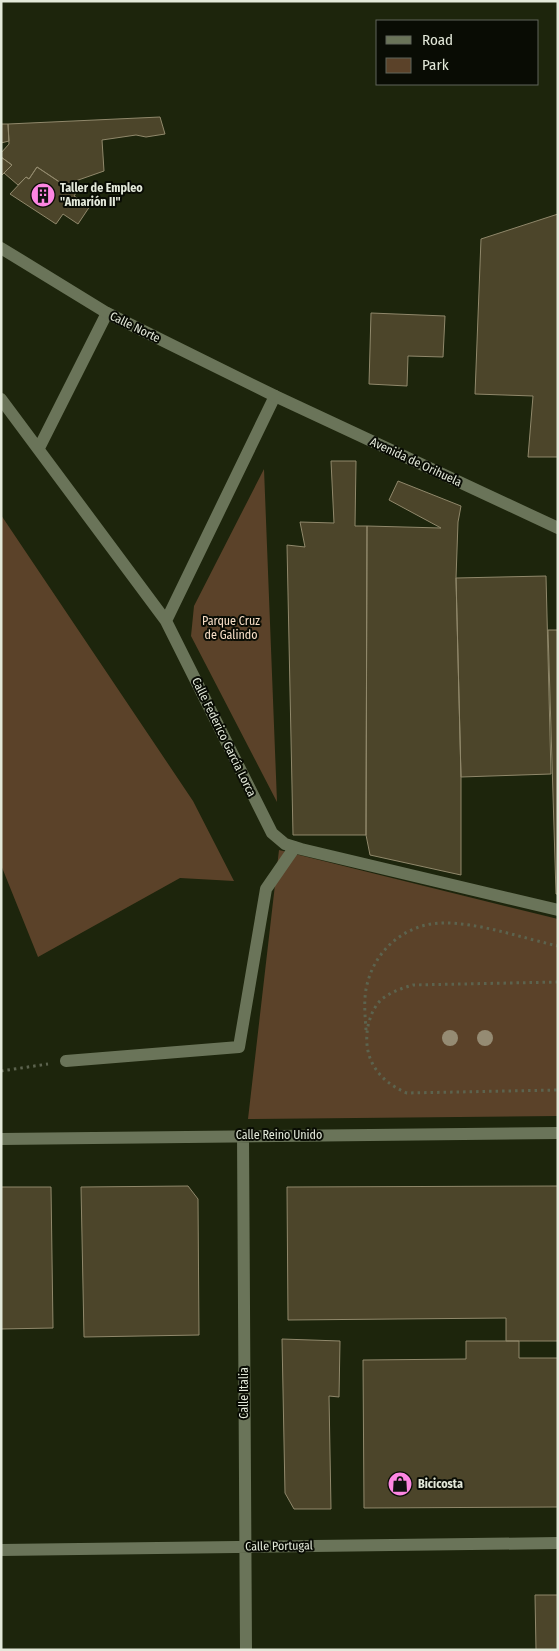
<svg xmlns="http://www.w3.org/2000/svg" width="559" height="1651" viewBox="0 0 559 1651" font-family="'Fira Sans Condensed',sans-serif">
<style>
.green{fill:#5b4229}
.building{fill:#4c452a;stroke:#90886b}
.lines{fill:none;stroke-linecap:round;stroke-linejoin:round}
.path{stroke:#5c634e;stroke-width:3;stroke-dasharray:2.5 4;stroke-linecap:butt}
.minor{stroke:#6a7459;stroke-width:12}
.secondary{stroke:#6a7459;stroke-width:12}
.tree{fill:#958b73}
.labels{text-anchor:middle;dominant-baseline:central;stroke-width:4;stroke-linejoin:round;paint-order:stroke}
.poi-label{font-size:12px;font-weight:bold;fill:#e3e9da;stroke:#090c04;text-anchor:start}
.street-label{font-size:12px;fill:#e3e9da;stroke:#090c04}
.park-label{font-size:12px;fill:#f7dec7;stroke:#090c04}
</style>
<rect width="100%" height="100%" fill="#1d250c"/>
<path class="green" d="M264 469 277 802 191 636 194 606Z
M1 515 193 801 234 881 180 878 38 957 1 865Z
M279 850 558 919V1116L248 1119Z"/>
<path class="building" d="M160 117 165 134 146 137 136 135 102 140 104 171 64 185 37 167 29 179 26 177 18 185 4 173 12 165 1 157V153L9 144 8 124Z
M1 124H8L9 141 1 143Z
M1 157 12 165 1 176Z
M37 167 76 193 74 196 90 206 78 224 63 214 56 224 10 194 26 177 29 179Z
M558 214V457H528L533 396 475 394 481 239Z
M371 313 445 316 443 357 408 356 407 386 369 384Z
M331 461H356L355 526H367L366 835H293L287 545 305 547 300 522 334 523Z
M398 481 461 506 458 522 456 578 461 777V875L370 855 366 835 367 526 441 528 389 500Z
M546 576 551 774 461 777 456 578Z
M548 630H558V894H556Z
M188 1186 198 1199 199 1335 84 1337 81 1187Z
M558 1186V1341H506V1318L288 1320 287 1187Z
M1 1187H51L53 1328 1 1329Z
M282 1339 340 1341 339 1397 329 1396 331 1509H294L285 1493Z
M466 1341H519V1358H558V1507L364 1508 363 1360 466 1359Z
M535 1595H558V1650H536Z"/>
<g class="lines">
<path class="path" d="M558 982 413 985C402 988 391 992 382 999 374 1006 370 1017 368 1026 362 1058 378 1081 407 1093L558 1090
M366 1030C365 1014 363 997 368 981 377 948 407 924 441 923 478 922 522 938 558 946
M1 1071 48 1064"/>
<path class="minor" d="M1 399 166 621 272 833 285 844 301 849 558 910
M39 448 107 313
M166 621 275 396
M66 1061 239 1047 266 889 295 847
M243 1135 246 1650
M1 1139 558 1133
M1 1550 558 1543"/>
<path class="secondary" d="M1 248 107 313 275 396 558 528"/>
</g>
<g class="tree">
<circle cx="450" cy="1038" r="8"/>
<circle cx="485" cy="1038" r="8"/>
</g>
<defs>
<symbol id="building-disc" viewBox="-11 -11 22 22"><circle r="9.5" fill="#fd86e2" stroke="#090c04"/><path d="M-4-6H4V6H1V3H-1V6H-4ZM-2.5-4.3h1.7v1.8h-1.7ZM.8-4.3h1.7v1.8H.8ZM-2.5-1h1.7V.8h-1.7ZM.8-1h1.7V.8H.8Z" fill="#111"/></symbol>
<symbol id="shop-disc" viewBox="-11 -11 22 22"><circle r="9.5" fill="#fd86e2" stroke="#090c04"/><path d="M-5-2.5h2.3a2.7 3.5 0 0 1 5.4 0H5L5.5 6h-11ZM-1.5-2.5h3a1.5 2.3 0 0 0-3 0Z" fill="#111"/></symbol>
</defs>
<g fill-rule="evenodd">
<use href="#building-disc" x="29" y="181" width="28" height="28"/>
<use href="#shop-disc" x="386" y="1470" width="28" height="28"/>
</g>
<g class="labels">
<g class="poi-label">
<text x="60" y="188">Taller de Empleo<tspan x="60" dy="14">"Amarión II"</tspan></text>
<text x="418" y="1484">Bicicosta</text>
</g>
<g class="street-label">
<text transform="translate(135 327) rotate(26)">Calle Norte</text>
<text transform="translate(416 462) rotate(25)">Avenida de Orihuela</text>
<text transform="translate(224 737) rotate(64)">Calle Federico García Lorca</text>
<text x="279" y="1135">Calle Reino Unido</text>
<text transform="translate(244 1393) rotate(-90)">Calle Italia</text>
<text transform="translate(279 1546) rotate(-1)">Calle Portugal</text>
</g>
<g class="park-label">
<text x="231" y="621">Parque Cruz<tspan x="231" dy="14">de Galindo</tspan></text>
</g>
</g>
<rect width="559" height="1651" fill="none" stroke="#e3e9da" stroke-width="5"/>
<rect x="376" y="20" width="162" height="65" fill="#090c04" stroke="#60645a"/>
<rect x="386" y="36" width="25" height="8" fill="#6a7459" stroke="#60645a"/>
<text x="422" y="45" font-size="15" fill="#e3e9da">Road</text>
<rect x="386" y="58" width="25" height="15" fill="#5b4229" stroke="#60645a"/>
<text x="422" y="70" font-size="15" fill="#e3e9da">Park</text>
</svg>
